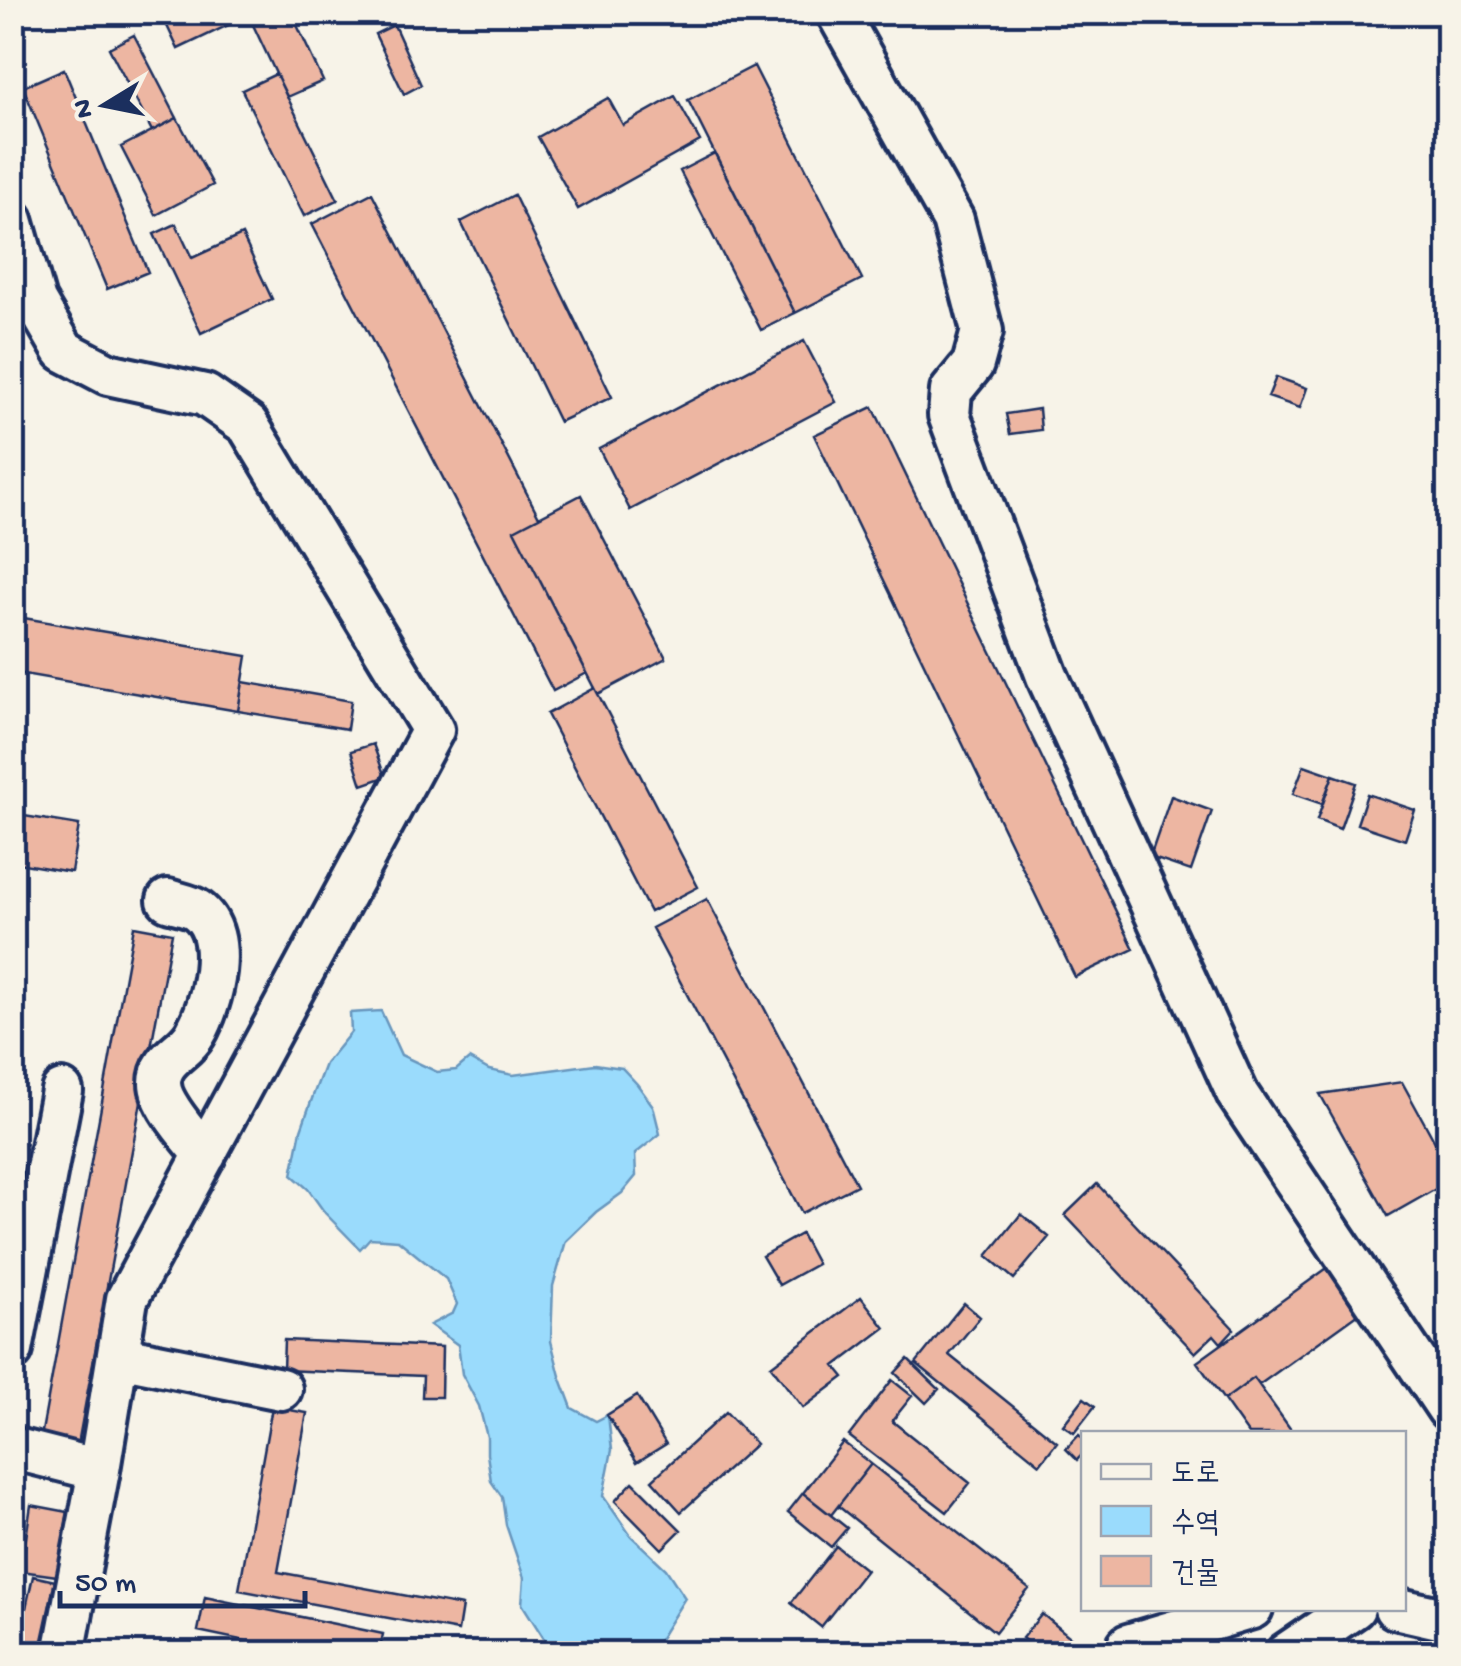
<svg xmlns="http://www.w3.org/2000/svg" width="1461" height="1666" viewBox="0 0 1461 1666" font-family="'Gochi Hand','Poor Story',sans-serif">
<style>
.water{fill:#9adbfc;stroke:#6796bd;stroke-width:2.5}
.building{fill:#edb6a2;stroke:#1b2f5e;stroke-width:2.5}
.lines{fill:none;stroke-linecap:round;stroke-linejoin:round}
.minor-casing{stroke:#1b2f5e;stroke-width:48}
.minor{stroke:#f7f3e8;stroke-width:40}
</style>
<rect width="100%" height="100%" fill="#f7f3e8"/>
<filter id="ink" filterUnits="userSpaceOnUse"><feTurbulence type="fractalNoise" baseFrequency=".01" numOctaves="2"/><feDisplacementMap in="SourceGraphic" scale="20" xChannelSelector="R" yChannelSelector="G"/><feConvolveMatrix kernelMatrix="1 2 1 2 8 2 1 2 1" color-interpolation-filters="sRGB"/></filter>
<g filter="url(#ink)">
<path class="water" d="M381 1011 401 1055 437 1072 456 1070 469 1059 489 1070 513 1075 595 1064 622 1068 637 1084 653 1106 660 1134 635 1154 636 1176 622 1193 596 1212 566 1241 553 1286 551 1341 560 1376 572 1408 596 1421 608 1415 612 1450 603 1496 631 1536 666 1569 685 1598 657 1643 655 1653H553L522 1604 524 1578 506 1525 502 1497 491 1481 487 1454V1437L479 1406 462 1374 458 1345 430 1325 453 1313 457 1304 446 1279 398 1240 370 1238 360 1249 325 1213 308 1189 292 1175 301 1130 314 1093 325 1064 351 1032 350 1013Z"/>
<path class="building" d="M233 12 237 21 178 49 161 13Z
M247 12H291L323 81 287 97Z
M394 25 421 85 404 94 375 34Z
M134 35 177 118 152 131 109 48Z
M754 66 862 279 795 313 688 100Z
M64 69 148 272 107 289 23 87Z
M276 74 338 200 304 216 242 90Z
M675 96 700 141 578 209 538 137 608 98 623 125Z
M177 118 213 185 156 215 121 147Z
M715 153 795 313 761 330 680 171Z
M372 193 539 517 514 530 587 673 553 691 312 224Z
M514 195 612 397 559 422 461 222Z
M176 224 192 258 242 235 272 299 201 333 154 234Z
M804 341 836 402 630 510 599 449Z
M1276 377 1307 388 1300 408 1268 397Z
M873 407 1134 949 1075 977 814 435Z
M1039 409 1041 430 1010 434 1006 414Z
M581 495 666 658 598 694 514 530Z
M12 616 247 656 238 711 12 672Z
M243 682 351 701 347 729 238 711Z
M595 688 698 887 650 912 547 714Z
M373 744 385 777 362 785 351 751Z
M1304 765 1333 775 1322 804 1293 794Z
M1333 775 1356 783 1340 829 1317 820Z
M1367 794 1415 810 1405 840 1357 824Z
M1171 796 1212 811 1191 871 1150 857Z
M12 814 79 825 71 872 12 862Z
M707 899 857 1185 802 1213 652 928Z
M134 926 172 933 76 1455 39 1448Z
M1402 1082 1448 1166V1182L1388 1216 1320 1094Z
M1097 1184 1234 1329 1221 1343 1214 1335 1195 1353 1065 1215Z
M1021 1214 1049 1237 1014 1279 987 1256Z
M801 1234 817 1264 779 1285 762 1256Z
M1330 1266 1362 1311 1259 1385 1254 1378 1224 1400 1197 1362Z
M861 1297 885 1328 835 1366 844 1377 803 1408 771 1366Z
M964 1303 980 1317 949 1355 1057 1442 1040 1464 916 1363Z
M284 1340 442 1347 441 1397H422L423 1376 283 1370Z
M908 1359 939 1389 926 1403 895 1373Z
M1254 1378 1294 1434H1248L1224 1400Z
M892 1380 912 1396 892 1421 970 1483 947 1512 849 1436Z
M637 1396 666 1444 637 1462 607 1415Z
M1084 1398 1095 1406 1074 1433 1063 1425Z
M272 1407 307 1413 278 1572 462 1606 458 1631 239 1590Z
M726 1412 756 1444 681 1512 652 1480Z
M1079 1435 1084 1439V1453L1077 1460 1066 1449Z
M843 1442 871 1464 831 1515 803 1493Z
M871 1464 1029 1589 995 1632 838 1506Z
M633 1482 681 1530 662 1549 615 1501Z
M803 1493 847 1528 831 1547 788 1512Z
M31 1505 68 1512 57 1576 21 1571Z
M836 1546 866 1570 821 1627 791 1603Z
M33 1576 55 1581 39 1654H16Z
M205 1597 383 1634 379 1654H308L198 1631Z
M1042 1614 1091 1654H1042L1022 1638Z"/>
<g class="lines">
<defs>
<path id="minor" d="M837 12 953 220 982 331 973 364 951 391 949 415 1047 676 1238 1095 1448 1409
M12 220 35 301 64 351 108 374 205 395 248 425 433 730 127 1299 99 1470 64 1654
M168 900C176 903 190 905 197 910 231 935 212 1005 195 1034 184 1053 160 1058 160 1083 160 1104 192 1138 205 1155
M12 1350 62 1091
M118 1356 281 1389
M12 1448 99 1470
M1395 1608 1448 1620
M1128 1645 1252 1608
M1286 1654 1354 1608"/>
</defs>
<use href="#minor" class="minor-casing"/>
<use href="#minor" class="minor"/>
</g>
</g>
<rect width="1461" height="1666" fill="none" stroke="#f7f3e8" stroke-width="50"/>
<rect x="25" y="25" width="1411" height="1616" fill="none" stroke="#1b2f5e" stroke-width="4" filter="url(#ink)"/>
<rect x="1081" y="1431" width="325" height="180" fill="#f7f3e8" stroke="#9fa5b1" stroke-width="2.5"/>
<rect x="1101" y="1464" width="50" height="15" fill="#f7f3e8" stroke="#9fa5b1" stroke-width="2.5"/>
<text x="1171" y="1481" font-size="30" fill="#1b2f5e">도로</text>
<rect x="1101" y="1506" width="50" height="30" fill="#9adbfc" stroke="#9fa5b1" stroke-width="2.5"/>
<text x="1171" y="1531" font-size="30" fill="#1b2f5e">수역</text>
<rect x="1101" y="1556" width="50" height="30" fill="#edb6a2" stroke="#9fa5b1" stroke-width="2.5"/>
<text x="1171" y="1581" font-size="30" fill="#1b2f5e">건물</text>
<g transform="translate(105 105) rotate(260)" stroke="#f7f3e8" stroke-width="8" paint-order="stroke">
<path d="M0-8L18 38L0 25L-18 38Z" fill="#1b2f5e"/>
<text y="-15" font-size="28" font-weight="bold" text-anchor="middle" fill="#1b2f5e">N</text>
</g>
<path d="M60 1591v15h245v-15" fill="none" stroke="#1b2f5e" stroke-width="5"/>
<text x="75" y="1591" font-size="30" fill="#1b2f5e" stroke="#f7f3e8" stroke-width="8" paint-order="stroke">50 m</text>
</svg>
